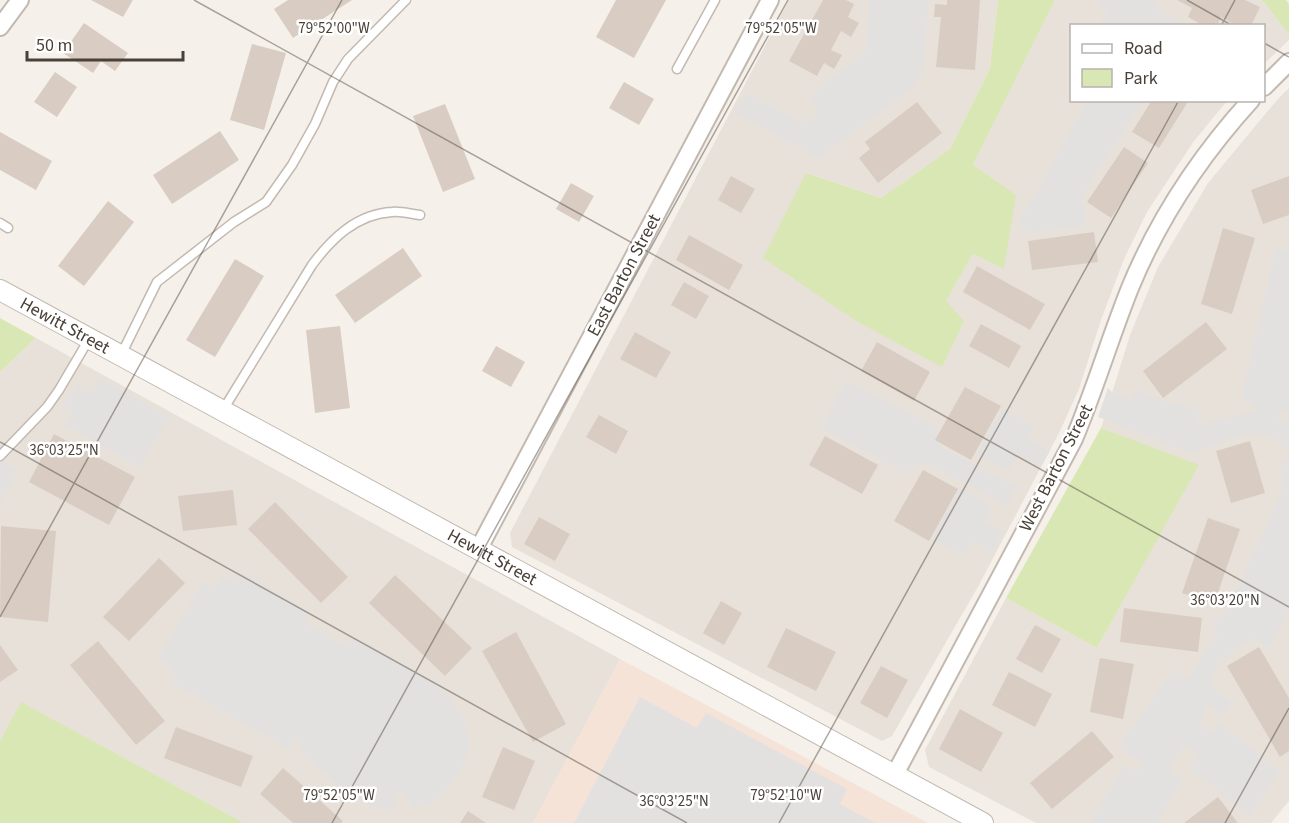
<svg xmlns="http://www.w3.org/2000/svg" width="1289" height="823" viewBox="0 0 1289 823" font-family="'Source Sans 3',sans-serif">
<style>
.residential{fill:#e8e1d9}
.commercial{fill:#f5e3d7}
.green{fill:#d9e7b5}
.parking{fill:#e3e1df}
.building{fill:#d9cdc3}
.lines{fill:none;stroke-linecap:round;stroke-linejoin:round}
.service-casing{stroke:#c3b9b0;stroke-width:11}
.minor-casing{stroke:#c3b9b0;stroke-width:20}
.tertiary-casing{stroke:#c3b9b0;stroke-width:22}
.service{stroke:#fff;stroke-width:8}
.minor{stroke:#fff;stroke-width:16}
.tertiary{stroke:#fff;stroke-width:20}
.ticks{fill:none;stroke:#494038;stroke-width:1.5;stroke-opacity:0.45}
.labels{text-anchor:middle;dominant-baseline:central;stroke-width:5;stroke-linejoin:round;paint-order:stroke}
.street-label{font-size:18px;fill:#494038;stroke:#fff}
.ticks-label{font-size:15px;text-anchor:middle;fill:#494038;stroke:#fff;stroke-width:5;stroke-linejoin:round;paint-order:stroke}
</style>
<rect width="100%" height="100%" fill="#f5f0ea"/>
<path class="residential" d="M789 0H998L990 68 950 149 881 198 806 173 946 301 973 254 1003 268 973 165 1055 0H1260L1265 3 1289 35V40L1264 64V26H1072V100L1227 101 1194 141 1147 212 1124 259 1101 320 1079 389 1060 431 979 585 892 736 882 741 512 547 510 533Z
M1289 88V801L1271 823H1036L929 767 925 750 1006 598 1097 648 1198 466 1101 428 1130 335 1158 267 1208 183 1277 100Z
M36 338 620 659 533 823H244L22 703 0 741V372Z"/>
<path class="commercial" d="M620 659 928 823H533Z"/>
<path class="green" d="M998 0H1055L973 165 1016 195 1004 269 973 254 946 301 964 321 942 367 856 321 763 258 806 173 881 198 950 149 990 68Z
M1260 0H1286L1289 4V35L1265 3Z
M0 318 36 338 0 372Z
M1101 428 1199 465 1097 648 1006 598Z
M21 702 244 823H0V741Z"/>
<path class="parking" d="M870 0H929L923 68 919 79 912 88 819 159 735 113 746 92 800 121H810L816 114V106L809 96 866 51Z
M1100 0H1158L1156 6 1161 13 1190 25H1099L1107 11 1098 5Z
M1087 101H1143L1081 196 1086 221 1081 227 1031 233 1018 225Z
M1276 248 1285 251 1289 248V412L1281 410 1278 418 1289 424V450L1273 438 1261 434 1244 435 1191 453 1098 417 1108 388 1113 393 1128 399H1132L1135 389 1167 402 1200 410 1198 422 1201 424 1252 412 1254 409 1253 403 1241 400Z
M100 379 169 416 141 467 65 426 71 415V412L61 408 80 383 81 388 91 393 93 392Z
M846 380 936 426 940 447 1017 487 1007 506 928 464 913 466 907 474 821 429Z
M1002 408 1034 426 1028 438 1050 451 1040 468 1017 455 1008 472 976 455Z
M0 458 19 471 0 504Z
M1289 460V608L1271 648 1251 638 1220 662 1209 684 1232 703 1222 716 1210 707H1206L1201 719V725L1208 731 1212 732 1219 722 1280 771 1250 815 1189 769 1198 756 1185 746 1181 748 1170 768 1171 771 1183 778 1157 823H1091L1123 765 1136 772 1142 764 1119 747 1173 669 1188 679 1207 646 1216 638 1218 633 1210 623 1227 611 1280 496 1283 483 1280 462Z
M959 487 991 505 984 521 1003 531 992 553 972 542 964 556 932 539Z
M238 570 310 612 305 623 345 645 351 636 433 681 448 695 461 714 468 729 469 745 464 764 445 793 432 802 414 809 403 793 396 794 395 810 377 808 357 799 340 788 313 763 298 754 303 744 293 739 288 749 173 683 176 677 168 672 171 665 158 658 203 581 215 587 222 576 232 581Z
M640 697 697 728 706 713 847 789 840 804 875 823H574Z"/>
<path class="building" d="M91 0H133L123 17Z
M288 0H352L293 38 274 9Z
M616 0H666L634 58 596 37Z
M823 0H846L854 4 848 17 859 23 851 37 841 31 831 50 842 55 834 69 824 63 817 76 789 61Z
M947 0H980L975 70 936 67 941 17H934L935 4 947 5Z
M1177 0H1245L1260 7 1251 26H1237L1221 17 1217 26H1204L1188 17 1192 8Z
M84 23 128 53 115 71 101 61 93 73 63 53Z
M252 44 286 53 264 130 230 120Z
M55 72 77 87 57 117 34 102Z
M624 82 654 99 639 125 609 108Z
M1152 100H1189L1159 148 1132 132Z
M917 102 942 133 878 183 859 158 870 149 865 142Z
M445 104 475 179 443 192 413 116Z
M220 131 239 160 172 204 153 175Z
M0 132 52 161 36 190 0 170Z
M1124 147 1148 163 1111 218 1087 202Z
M731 176 755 189 741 213 718 200Z
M1289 176V215L1263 224 1251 190Z
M571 183 594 196 579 222 556 209Z
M108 201 134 222 84 286 58 266Z
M1223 228 1255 238 1232 314 1201 304Z
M1094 232 1098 262 1032 270 1028 241Z
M689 235 743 265 729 290 676 260Z
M403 248 422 276 355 323 335 295Z
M235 259 264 276 215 357 186 340Z
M977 266 1045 304 1030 330 963 292Z
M684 282 709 296 696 319 671 305Z
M1206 322 1227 349 1163 398 1143 371Z
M981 324 1021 346 1009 368 969 346Z
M340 326 350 408 315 413 306 330Z
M635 332 671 352 656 378 620 359Z
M877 342 930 372 914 401 861 371Z
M496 346 525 362 511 387 482 371Z
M965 387 1001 406 971 460 935 440Z
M599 415 628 431 616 454 586 437Z
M54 434 135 477 109 525 29 482Z
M825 436 878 465 862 494 809 465Z
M1250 441 1265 493 1231 503 1216 451Z
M923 470 958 489 929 541 894 521Z
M233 490 237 525 183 531 178 496Z
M275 502 348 577 321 603 248 529Z
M539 517 570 534 555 561 524 544Z
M1208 518 1240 529 1214 604 1182 593Z
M1 526 56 531 48 622 0 617Z
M159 558 185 583 129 641 103 617Z
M395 575 472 648 445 676 369 603Z
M721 601 742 613 724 645 703 633Z
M1124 608 1202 618 1198 652 1120 642Z
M1035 625 1061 639 1042 673 1016 659Z
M786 628 836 652 816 691 767 667Z
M516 632 566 724 533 742 482 651Z
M98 641 165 721 136 745 70 665Z
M0 645 18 670 0 682Z
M1259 647 1289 698V751L1280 757 1227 666Z
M1100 658 1134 664 1123 719 1090 712Z
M881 666 908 680 887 718 860 703Z
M1009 672 1052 694 1035 727 992 705Z
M960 709 1003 733 981 772 939 749Z
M176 727 253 756 241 787 164 758Z
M1092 731 1114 757 1052 809 1030 783Z
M503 747 535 761 514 810 482 797Z
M283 768 343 821 341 823H293L260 794Z
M1218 797 1238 823H1184Z
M468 811 486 823H460Z"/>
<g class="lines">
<defs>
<path id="service" d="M677 69 715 0
M0 223 8 228
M121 355 157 282 234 222 266 202 292 165 315 124 333 82 348 59 406 0
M223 410 312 265C332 238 357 214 392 212 401 211 411 214 420 215
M0 456 47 407 59 390 89 339"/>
<path id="minor" d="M0 27 20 0
M1264 87 1289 62
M478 550 770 0
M894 776 1074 439C1095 389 1110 338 1130 288 1158 220 1201 155 1251 100"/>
<g id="tertiary">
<path id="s1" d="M0 290 983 823"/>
</g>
</defs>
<use href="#service" class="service-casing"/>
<use href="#minor" class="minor-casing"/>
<use href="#tertiary" class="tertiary-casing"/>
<use href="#service" class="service"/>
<use href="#minor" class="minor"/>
<use href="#tertiary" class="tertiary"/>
</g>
<path class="ticks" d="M194 0 1289 607M1187 0 1233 26M1221 26 1235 0M1264 43 1289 57M0 442 687 823M0 617 342 0M332 823 788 0M779 823 1179 100M1225 823 1289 708"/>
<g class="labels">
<g class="street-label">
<text transform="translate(624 275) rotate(-62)">East Barton Street</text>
<text stroke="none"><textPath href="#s1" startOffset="74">Hewitt Street</textPath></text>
<text transform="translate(1056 468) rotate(-63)">West Barton Street</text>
<text stroke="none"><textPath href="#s1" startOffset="560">Hewitt Street</textPath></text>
</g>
</g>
<g class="ticks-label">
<text x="334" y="33">79°52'00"W</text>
<text x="781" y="33">79°52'05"W</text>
<text x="64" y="455">36°03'25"N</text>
<text x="1225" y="605">36°03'20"N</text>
<text x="339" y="800">79°52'05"W</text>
<text x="786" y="800">79°52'10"W</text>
<text x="674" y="806">36°03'25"N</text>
</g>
<rect x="1070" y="24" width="195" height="78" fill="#ffffff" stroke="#b6b3af" stroke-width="1.5"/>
<rect x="1082" y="44" width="30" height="9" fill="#ffffff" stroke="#b6b3af" stroke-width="1.5"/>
<text x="1124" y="54" font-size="18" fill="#494038">Road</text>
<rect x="1082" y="69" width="30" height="18" fill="#d9e7b5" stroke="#b6b3af" stroke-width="1.5"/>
<text x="1124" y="84" font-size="18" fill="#494038">Park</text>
<path d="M27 51v9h156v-9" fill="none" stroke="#494038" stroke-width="3"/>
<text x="36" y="51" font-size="18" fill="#494038" stroke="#ffffff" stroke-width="4.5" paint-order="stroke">50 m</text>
</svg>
